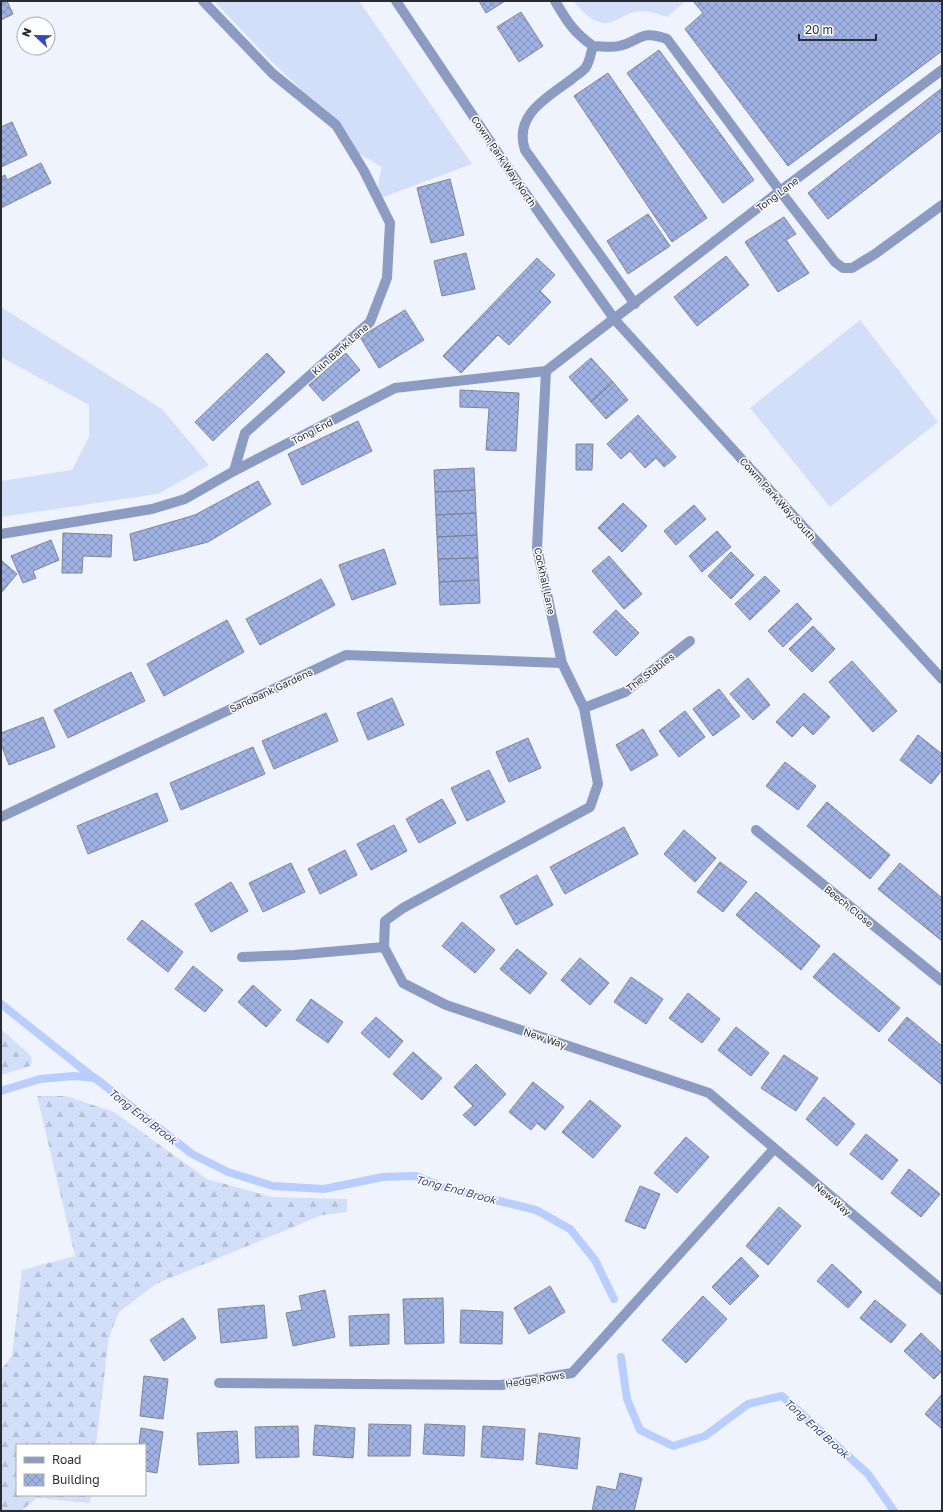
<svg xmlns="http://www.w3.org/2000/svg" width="943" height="1512" viewBox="0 0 943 1512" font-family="'Golos Text',sans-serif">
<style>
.grass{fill:#d3def9}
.forest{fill:url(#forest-firs)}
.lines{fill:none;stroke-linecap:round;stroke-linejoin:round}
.stream{stroke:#b9cdff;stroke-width:8}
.building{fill:url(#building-cross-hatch);stroke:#7f8595}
.minor{stroke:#8b9bc2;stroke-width:10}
.labels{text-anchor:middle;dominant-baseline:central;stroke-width:3;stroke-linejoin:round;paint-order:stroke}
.street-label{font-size:10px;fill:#292c33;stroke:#fff}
.water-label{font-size:11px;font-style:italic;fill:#364a86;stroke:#fff}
</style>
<defs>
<pattern id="forest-firs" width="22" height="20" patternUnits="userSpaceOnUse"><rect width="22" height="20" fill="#d3def9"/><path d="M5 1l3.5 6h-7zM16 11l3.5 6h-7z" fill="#b5bfd6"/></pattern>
<pattern id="building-cross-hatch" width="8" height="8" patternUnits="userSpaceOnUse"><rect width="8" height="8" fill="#9fb2e3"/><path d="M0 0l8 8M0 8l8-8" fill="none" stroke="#8291b9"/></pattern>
</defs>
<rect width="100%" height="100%" fill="#eff3fe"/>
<path class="grass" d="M214 1H359L472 164 381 198C376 188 379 178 382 167L354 151 337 124 269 59Z
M574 1H686L667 17C656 13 646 10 634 12 625 14 616 22 607 23 594 24 581 11 574 1Z
M1 307 162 409 209 465 158 494 1 517V481L72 470 89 437V405L1 357Z
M860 320 938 422 830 507 750 408Z"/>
<path class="forest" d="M1 1029 31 1056 32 1062 30 1066 1 1075Z
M37 1096H66L114 1112 207 1179 272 1197 347 1199V1212L322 1215 156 1284 119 1312 109 1337 96 1445H17V1495H91L90 1503 37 1498 21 1511H1V1370L12 1356 22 1270 75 1256Z"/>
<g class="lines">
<path class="stream" d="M1 1004 94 1078
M1 1091 40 1079 74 1076 95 1078 192 1154 228 1172 273 1186 324 1189 383 1177 416 1176 445 1188 536 1210 570 1229 595 1260 614 1299
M621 1357 627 1399 640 1430 673 1446 705 1436 748 1404 782 1396 868 1474 894 1511"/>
</g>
<path class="building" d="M1 1H7L13 14 1 20Z
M479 1H505L486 13Z
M693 1H942V51L788 166 685 29 703 13Z
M521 12 543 46 519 62 497 27Z
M659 50 754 180 723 203 627 73Z
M608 73 707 218 672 242 574 96Z
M942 88V130L828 219 808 193Z
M12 122 27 155 1 167V127Z
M41 163 51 183 1 208V177L5 175 7 180Z
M450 179 464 235 431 243 417 188Z
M648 214 670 246 628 274 607 241Z
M784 217 796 234 786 240 809 273 778 292 745 242Z
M466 253 475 289 442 296 434 261Z
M726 256 749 285 697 326 674 297Z
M537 258 555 275 540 291 551 302 509 345 498 335 461 373 443 356Z
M405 310 424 340 379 368 360 337Z
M267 353 285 372 213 441 195 422Z
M346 353 360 370 323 401 309 385Z
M591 358 613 382 591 402 569 377Z
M613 382 628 400 606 419 591 402Z
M460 390 519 393 516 451 486 450 489 408 460 407Z
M638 415 676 457 664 467 656 458 645 468 630 451 621 459 607 444Z
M358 421 372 451 302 485 288 454Z
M576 444H593L592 470H576Z
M474 468 475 490 435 492 434 470Z
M258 481 271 504 208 542 134 561 130 534 195 515Z
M475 490 476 513 436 515 435 492Z
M623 503 647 526 622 552 598 528Z
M694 505 706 519 676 545 664 531Z
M476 513 477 535 437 537 436 515Z
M717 531 731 547 702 572 689 556Z
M63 533 112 535 111 557 83 556 82 573H62Z
M477 535 478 558 438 559 437 537Z
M51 540 59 560 33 571 36 578 23 583 11 556Z
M384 549 396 584 352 600 339 565Z
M731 552 754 575 731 599 708 576Z
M609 556 642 594 624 609 592 571Z
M478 558 479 580 439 582 438 559Z
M1 560 17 574 1 593Z
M765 576 780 591 750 620 735 604Z
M321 579 335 605 260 645 246 619Z
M479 580 480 603 440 605 439 582Z
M797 603 812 619 783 647 768 631Z
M616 610 639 633 616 656 593 632Z
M227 620 244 652 164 696 147 664Z
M813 626 835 649 812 672 789 649Z
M852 661 897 711 873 732 829 682Z
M131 672 145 701 68 738 54 710Z
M748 678 770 705 753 720 730 694Z
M719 689 740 716 713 736 693 709Z
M804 693 830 717 813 735 803 725 792 737 776 722Z
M392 698 404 725 368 740 357 713Z
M685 711 705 737 679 757 659 731Z
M326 713 338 741 274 769 262 741Z
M43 717 55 747 9 765 1 744V733Z
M643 729 658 755 631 771 616 745Z
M918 735 942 754V770L931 784 900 760Z
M528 738 541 768 509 782 496 752Z
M253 747 265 774 181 810 170 783Z
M785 762 816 786 798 810 766 786Z
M489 770 505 802 467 821 451 788Z
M157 793 168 821 88 854 77 826Z
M442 799 456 823 419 843 406 819Z
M827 802 890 855 870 879 807 826Z
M394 825 407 851 371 870 357 844Z
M624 827 638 854 565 894 550 867Z
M684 830 716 858 695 882 664 854Z
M345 850 357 875 320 894 308 869Z
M720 862 747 882 723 912 697 892Z
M291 863 305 892 263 912 249 883Z
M900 863 942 898V941L878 889Z
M537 875 553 905 516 925 500 896Z
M231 882 248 911 211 932 195 904Z
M756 892 820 946 801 970 736 915Z
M142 920 183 952 168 972 127 939Z
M462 922 495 950 475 973 442 946Z
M517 949 547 973 530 994 500 969Z
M834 953 900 1008 879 1032 813 977Z
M580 958 609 983 590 1005 561 980Z
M193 966 223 990 205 1012 175 989Z
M631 977 663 999 646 1024 614 1002Z
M253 985 281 1010 266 1027 238 1002Z
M688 993 720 1019 702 1043 669 1018Z
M311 999 343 1022 328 1043 296 1020Z
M376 1017 403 1041 389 1058 361 1033Z
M907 1017 942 1046V1085L888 1040Z
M736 1027 769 1053 751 1076 718 1050Z
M413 1052 442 1078 422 1100 393 1074Z
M784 1055 818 1078 796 1111 761 1088Z
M476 1064 506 1094 475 1126 463 1115 473 1106 454 1087Z
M533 1082 564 1107 545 1130 537 1123 531 1130 509 1112Z
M824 1097 855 1124 837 1146 806 1119Z
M590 1100 621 1126 593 1158 562 1132Z
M866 1134 898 1160 882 1180 850 1154Z
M686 1137 709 1157 677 1193 654 1173Z
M909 1169 940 1194 921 1217 891 1193Z
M640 1186 660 1194 645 1229 625 1221Z
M779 1207 801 1226 768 1265 746 1246Z
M741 1257 759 1276 730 1305 712 1287Z
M832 1264 862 1292 848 1308 817 1281Z
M550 1286 565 1312 529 1334 514 1308Z
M325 1290 335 1337 293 1346 286 1313 302 1310 299 1296Z
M703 1296 727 1319 686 1363 662 1340Z
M443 1298 444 1343 405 1344 403 1299Z
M875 1300 906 1325 891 1343 860 1318Z
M264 1305 267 1338 221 1343 218 1309Z
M461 1310 503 1312 502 1344 460 1343Z
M389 1314V1344L350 1346 349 1316Z
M183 1318 196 1338 164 1361 150 1340Z
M921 1333 942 1353V1371L934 1379 904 1351Z
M144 1376 168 1379 163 1419 140 1416Z
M942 1394V1429L925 1414Z
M369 1424 411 1425 410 1456H368Z
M425 1424 465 1426 464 1456 423 1454Z
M315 1425 355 1428 353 1458 313 1455Z
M298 1426 299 1457 256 1458 255 1427Z
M483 1426 525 1429 523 1460 481 1457Z
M141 1428 163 1432 157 1473 145 1471V1445H139Z
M237 1431 239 1463 199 1465 197 1433Z
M539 1433 580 1438 577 1469 536 1464Z
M620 1473 642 1478 634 1511H592L597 1486 616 1490Z"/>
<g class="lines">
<path class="minor" d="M203 1 273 74 336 125 364 171 390 223 387 278 370 322 245 433 234 471
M396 1 516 180 615 320 942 679
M555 1C567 21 573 32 593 46
M593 46C601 46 611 48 619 46 641 41 640 29 667 39L780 191 835 262 843 268H852L875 254 942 205
M593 46C591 52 590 61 586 67 584 71 576 75 572 79 548 97 513 115 525 150L635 304
M546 371 537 548 562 663 584 708 598 784 590 807 403 908 385 921 384 947 403 983 446 1005 709 1093 942 1290
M1 534 152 509 185 499 234 471 395 388 546 371 780 191 942 70
M584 708 625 692 690 641
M1 817 346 655 562 663
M756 830 942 981
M242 957 294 955 384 947
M219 1383 501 1385 572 1373 774 1149"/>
</g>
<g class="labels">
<g class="street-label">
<text transform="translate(504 161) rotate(56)">Cowm Park Way North</text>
<text transform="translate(777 194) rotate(-37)">Tong Lane</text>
<text transform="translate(340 349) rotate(-42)">Kiln Bank Lane</text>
<text transform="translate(312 431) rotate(-27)">Tong End</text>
<text transform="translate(778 499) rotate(48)">Cowm Park Way South</text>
<text transform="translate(545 581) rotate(78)">Cockhall Lane</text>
<text transform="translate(650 672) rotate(-37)">The Stables</text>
<text transform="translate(271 690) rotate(-25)">Sandbank Gardens</text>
<text transform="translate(849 906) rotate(39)">Beech Close</text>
<text transform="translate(545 1038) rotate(19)">New Way</text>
<text transform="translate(833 1199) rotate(40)">New Way</text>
<text transform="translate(535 1379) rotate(-9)">Hedge Rows</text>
</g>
<g class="water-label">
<text transform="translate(143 1116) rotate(38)">Tong End Brook</text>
<text transform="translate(456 1189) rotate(15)">Tong End Brook</text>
<text transform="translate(817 1428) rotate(42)">Tong End Brook</text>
</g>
</g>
<rect width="943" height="1512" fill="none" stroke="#292c33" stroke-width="4"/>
<rect x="16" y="1444" width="130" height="52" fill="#ffffff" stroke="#a9abad"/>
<rect x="24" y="1457" width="20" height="6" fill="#8b9bc2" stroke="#a9abad"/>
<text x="52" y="1464" font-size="12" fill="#292c33">Road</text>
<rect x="24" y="1474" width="20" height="12" fill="url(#building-cross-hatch)" stroke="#a9abad"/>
<text x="52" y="1484" font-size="12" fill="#292c33">Building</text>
<g transform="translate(36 36) rotate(292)"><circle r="19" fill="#ffffff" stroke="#a9abad"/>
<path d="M0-3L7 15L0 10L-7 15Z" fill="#2e4bbb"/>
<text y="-6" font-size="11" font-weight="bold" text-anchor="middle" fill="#292c33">N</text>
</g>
<path d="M799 34v6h77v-6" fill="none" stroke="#292c33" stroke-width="2"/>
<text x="805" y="34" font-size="12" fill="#292c33" stroke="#ffffff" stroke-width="3" paint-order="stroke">20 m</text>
</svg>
